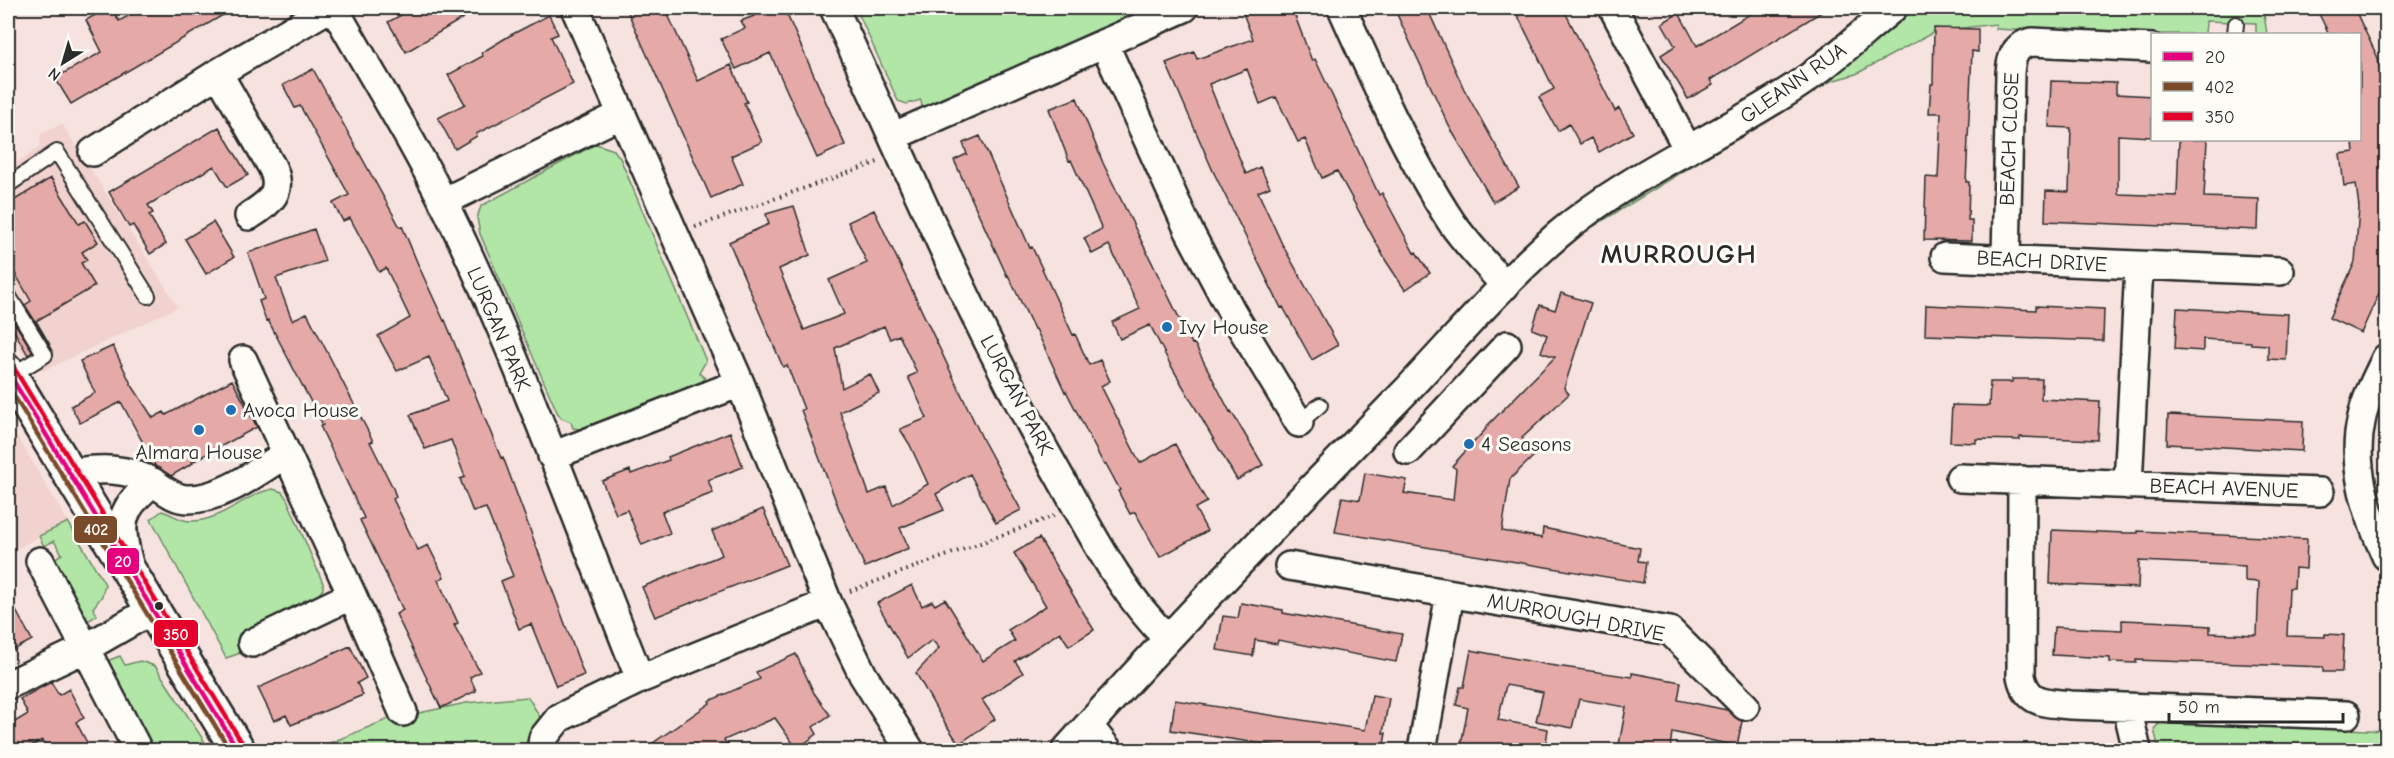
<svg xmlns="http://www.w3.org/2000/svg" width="2394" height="758" viewBox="0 0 2394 758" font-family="'Comic Neue',sans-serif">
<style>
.built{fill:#f1d2ce}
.green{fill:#b2e6a7;stroke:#6e8869;stroke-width:1.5}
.building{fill:#e5aaa8;stroke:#2b2b2b;stroke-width:1.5;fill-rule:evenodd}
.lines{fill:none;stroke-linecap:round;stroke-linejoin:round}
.lane-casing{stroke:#2b2b2b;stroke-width:18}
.street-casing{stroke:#2b2b2b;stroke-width:32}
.secondary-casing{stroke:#2b2b2b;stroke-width:38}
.path{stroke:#2b2b2b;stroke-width:4;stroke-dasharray:1.5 4.5;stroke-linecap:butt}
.lane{stroke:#fdfcf7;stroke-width:14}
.street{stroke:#fdfcf7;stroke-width:27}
.secondary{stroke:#fdfcf7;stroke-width:33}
.bus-1-casing{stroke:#fdfcf7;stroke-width:9}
.bus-2-casing{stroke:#fdfcf7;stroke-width:9}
.bus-3-casing{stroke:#fdfcf7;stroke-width:9}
.bus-1{stroke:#e5007d;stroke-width:4.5}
.bus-2{stroke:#7a4b2a;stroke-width:4.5}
.bus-3{stroke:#e4002b;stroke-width:4.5}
.poi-dot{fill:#1f6fb2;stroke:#fdfcf7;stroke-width:2}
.bus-dot{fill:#2b2b2b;stroke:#fdfcf7;stroke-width:2}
.labels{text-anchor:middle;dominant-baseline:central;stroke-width:6;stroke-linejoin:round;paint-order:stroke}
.street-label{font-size:21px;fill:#2b2b2b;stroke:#fdfcf7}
.poi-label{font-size:21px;fill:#2b2b2b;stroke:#fdfcf7;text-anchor:start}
.district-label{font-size:27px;font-weight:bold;letter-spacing:1.5px;fill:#2b2b2b;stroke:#fdfcf7}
.line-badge{stroke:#fdfcf7;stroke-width:2}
.badge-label{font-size:16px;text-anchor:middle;font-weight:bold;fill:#fff}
</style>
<rect width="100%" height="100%" fill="#f6e3df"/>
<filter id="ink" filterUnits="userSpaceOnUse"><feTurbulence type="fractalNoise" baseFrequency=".0167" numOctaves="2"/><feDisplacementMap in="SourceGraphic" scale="12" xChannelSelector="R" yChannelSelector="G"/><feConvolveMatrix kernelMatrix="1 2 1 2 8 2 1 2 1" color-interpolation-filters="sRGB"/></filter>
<g filter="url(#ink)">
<path class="built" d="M62 124 178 307 43 371 27 360 8 328V169L40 146 41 134Z
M8 421 68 522 8 553Z"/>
<path class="green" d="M856 8H1150L922 107 921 100 907 104 898 101Z
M1901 8H2263L2267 34H2256V23L2206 21 2205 34H2152V38L1996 29V24L1936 31 1856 74 1831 81 1594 226Z
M596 144 614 150 620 158 706 361 699 373 705 378 701 383 580 429 573 428 571 422 561 418 557 412 480 234 477 218 481 206Z
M273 489 282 492 287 499 323 583V589L314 600 239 634 244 652 226 658 151 519 162 511C172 514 179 520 189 521 220 523 244 494 273 489Z
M68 522 105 584 102 596 93 608 97 615 88 621 85 619 52 560 62 554 54 541 44 546 39 536Z
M120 656 125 665 140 661 155 666 210 750H147L107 661Z
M528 697 541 719 533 730 530 750H313L386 720 466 703Z
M2170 720 2386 731V750H2159L2154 729 2159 724Z"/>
<path class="building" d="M108 8H111L119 21 143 8H235L71 104 55 78 102 52 86 20Z
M414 8H480L406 52 388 22Z
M626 8H665L698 81 731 65 747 102 744 103 762 142 731 156 743 184 711 198Z
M750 8H784L845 145 817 158 770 53 736 69 721 39 745 28 741 21 754 16Z
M1241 8H1292L1312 61 1315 59 1379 195 1382 193 1414 253 1416 252 1430 273 1405 290 1386 261 1337 171 1322 178 1305 139 1298 142 1276 97 1260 104 1247 69 1209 84 1246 174 1260 167 1270 187 1258 192 1282 244 1338 345 1312 360 1283 307 1281 308 1213 171 1166 63 1194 52 1197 59 1253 39Z
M1394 8H1427L1464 89 1519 187 1493 202 1449 126Z
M1514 8H1563L1615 111 1619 108 1633 133 1599 152 1591 138 1580 144 1569 124 1558 131 1539 97 1554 89Z
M1760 8H1828L1710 80 1713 85 1688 99 1661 55 1675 46 1662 23 1679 13 1697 46Z
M2328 8H2354L2378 58 2384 96 2386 136V278L2361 333 2329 318 2355 262 2359 207 2356 184 2344 186 2340 154 2354 152 2353 143 2360 142V34H2329L2318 12Z
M549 15 558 34 551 37 573 84 476 134 477 136 455 149 438 118 465 104 448 75 483 56 481 53 509 36Z
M1934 28 1978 29V52L1972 51 1966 182H1969L1968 220H1972V241L1924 240 1926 177 1938 178 1941 113H1929L1931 84H1933Z
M313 69 400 227 402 226 420 269 444 321 445 320 501 458 503 457 584 675 556 686 531 624 519 629 501 581 513 576 486 508 473 512 460 479 465 477 451 440 425 449 410 415 447 401 429 357 397 371 378 336 410 318 386 268 379 272 350 218 343 221 333 203 349 195 300 106 295 108 283 85Z
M2051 81 2116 83V94L2152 96V137L2118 135V194L2177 196 2179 140H2207L2204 197 2259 199 2258 230 2045 221 2046 191 2069 192 2071 128 2049 127Z
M1077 98 1103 163 1192 344 1194 343 1230 412 1231 411 1263 465 1237 480 1170 364 1150 325 1120 339 1112 322 1140 309 1109 245 1092 254 1084 238 1102 229 1071 160 1069 161 1049 109Z
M219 127 248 175 227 187 214 166 148 205 153 213 149 215 166 244 150 254 133 225 129 227 109 192Z
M980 136 1030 248 1032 247 1073 335 1075 334 1089 365 1100 360 1110 381 1101 386 1140 463 1175 444 1207 502 1195 508 1207 531 1160 557 1135 512 1130 514 1118 491 1120 490 1106 464 1104 465 1066 391 1065 392 1036 329H1034L1008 275 1007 276 954 160 967 154 963 143Z
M51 178 79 224 85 221 98 242 82 252 87 260 81 263 95 286 36 321 50 345 25 305 31 301 8 261V204Z
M794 206 810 255 779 269 804 330 844 314 829 280 867 263 848 222 874 210 983 440 1021 510 996 523 970 474 936 494 944 510 900 528 909 548 865 567 839 509 801 410 804 409 787 365 783 367 729 242 769 224 766 214ZM884 326 890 339 899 335 917 373 908 377 927 418 900 429 910 445 928 484 893 505 886 487 869 494 840 412 879 393 870 374 842 388 835 348Z
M213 222 234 257 206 274 185 239Z
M314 229 325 261 276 278 292 320 307 313 373 441 370 442 393 488 396 497 393 499 418 550 428 545 444 577 438 580 458 623 454 625 480 672 470 677 476 691 441 708 396 614 403 610 360 520 364 518 320 426 323 425 268 320 266 321 259 301 264 299 248 253Z
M1561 293 1591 303 1564 388 1569 394 1522 438 1537 453 1510 479 1502 531 1542 538 1543 528 1640 548 1638 561 1646 562 1643 583 1335 532 1342 497 1360 500 1365 473 1407 480 1404 493 1453 500 1456 469 1452 466 1486 429 1485 428 1555 357 1541 352 1547 335 1532 329 1540 305 1555 310Z
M1926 305 2036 310V306L2104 309 2103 341 1925 335Z
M2177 308 2288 314 2286 360 2268 359V345L2251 344V342L2203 339V351L2175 349Z
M9 314 33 352 28 355 8 320Z
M113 346 131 384 153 418 164 412 166 415 232 380 257 427 192 462 193 463 171 476 156 467 121 402 80 423 71 406 95 393 80 361Z
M2012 379H2042L2041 399 2100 402 2098 440 2020 437V440L1976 439V443L1950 442 1952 405 1989 406 1990 382H2012Z
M2168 415 2303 421 2302 451 2167 444Z
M730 432 743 467 708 480 713 493 662 512 670 533 642 545 627 510 616 514 602 481 630 470 631 474 669 460 668 457Z
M763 509 787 565 655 617 642 587 722 555 712 531Z
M2052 530 2125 533H2138V531L2307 539 2306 569 2295 568 2294 588H2289L2287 636 2325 637V634L2344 635 2342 672H2323V667L2136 660V663L2110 662V658L2052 655 2054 627 2122 630V620L2195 623V625L2210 626V633L2257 635 2259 582 2245 581V566L2139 561 2138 588 2050 584Z
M1039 538 1094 630 1069 646 1060 632 1015 661 1023 673 982 700 995 719 959 744 941 717 916 673 939 648 932 640 908 658 877 603 912 585 922 606 932 601 935 605 945 599 983 661 1015 641 1008 630 1046 606 1014 553Z
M8 596 32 640 8 653Z
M1241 603 1283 610V613L1402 634 1396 662 1278 640 1277 644 1255 640 1253 656 1217 650 1223 616 1238 618Z
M350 646 366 678 357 683 363 695 291 725 286 715 274 721 258 688Z
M1471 650 1549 665 1632 677V673L1681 682 1678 700 1727 710 1742 721 1737 746 1672 732 1670 750H1618L1626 707 1579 699 1572 728 1536 721 1543 692 1506 685 1498 720 1548 729 1545 750H1460L1468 708 1456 705 1460 687H1464Z
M796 654 814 693 830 715 813 727 817 734 797 749 775 718 724 740 732 750H643L710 703 709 701 760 679 756 672Z
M51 682 59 695 69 689 84 718 76 722 91 750H47L42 740 24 750H8V726L28 714 20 699Z
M1372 695 1389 698 1383 733H1386L1383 750H1304L1171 730 1175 700 1365 730Z"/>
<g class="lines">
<defs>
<path id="lane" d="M2235 34 2236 24
M8 185 57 152 148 296
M8 295 45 355 10 376
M1299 423 1320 405"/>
<path id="street" d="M334 8C375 81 421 153 457 230 526 376 580 529 640 679
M575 8 740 383 828 603 863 675 910 750
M834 8C907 167 975 329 1062 481 1093 536 1122 594 1167 638
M1342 8C1374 80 1408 156 1452 223 1468 246 1487 264 1505 286
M1613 8 1688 150
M1104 43 1189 231 1232 312 1299 423
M218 73 272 167C284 192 270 203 249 216
M894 136 1184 8
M93 152 218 73 329 8
M443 202 622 114
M1945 257 2280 271
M2006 259 2010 73C2011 57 2015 45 2032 42L2152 48
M2386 358C2376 379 2365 399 2361 422 2351 467 2368 516 2386 556
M243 360 352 595 403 712
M1408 451 1507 345
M552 456 740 383
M69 473C100 468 127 467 154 483 164 489 174 499 187 499 222 500 258 471 286 454
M1960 478 2320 492
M2022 480 2021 676C2027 705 2046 702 2070 705L2346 715
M2128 485 2139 266
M40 561 138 750
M129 564C118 522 119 510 153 482
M1289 566 1670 631 1745 706
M252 643 352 595
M8 685 84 649 152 610
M2127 708 2137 750
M1089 726 1108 750
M541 750 543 738 559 718 640 679 828 603
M1066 750C1176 627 1291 509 1406 391 1456 338 1503 282 1559 234 1632 172 1723 136 1802 82 1834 60 1863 32 1893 8
M1422 750 1450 594"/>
<path id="secondary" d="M8 372 238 750"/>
</defs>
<use href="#lane" class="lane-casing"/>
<use href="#street" class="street-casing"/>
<use href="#secondary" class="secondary-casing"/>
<path class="path" d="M695 227 878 162
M850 591 1054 516"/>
<use href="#lane" class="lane"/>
<use href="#street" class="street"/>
<use href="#secondary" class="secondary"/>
<defs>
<path id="bus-1" d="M8 372 238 750"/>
<path id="bus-2" d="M8 386 230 750"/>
<path id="bus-3" d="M14 368 244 746"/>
</defs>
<use href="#bus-1" class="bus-1-casing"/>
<use href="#bus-2" class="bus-2-casing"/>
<use href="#bus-3" class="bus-3-casing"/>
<use href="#bus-1" class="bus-1"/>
<use href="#bus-2" class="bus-2"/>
<use href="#bus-3" class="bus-3"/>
</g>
</g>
<g class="poi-dot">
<circle cx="1167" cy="327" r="6"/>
<circle cx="231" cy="410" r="6"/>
<circle cx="199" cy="430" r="6"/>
<circle cx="1469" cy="444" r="6"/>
</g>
<circle class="bus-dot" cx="159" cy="606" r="5"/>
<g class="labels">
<g class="street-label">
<text transform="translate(1793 83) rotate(-35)">GLEANN RUA</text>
<text transform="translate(2009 139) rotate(-88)">BEACH CLOSE</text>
<text transform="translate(2042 261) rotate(3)">BEACH DRIVE</text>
<text transform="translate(499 329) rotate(67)">LURGAN PARK</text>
<text transform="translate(1017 395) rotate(62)">LURGAN PARK</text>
<text transform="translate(2224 488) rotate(2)">BEACH AVENUE</text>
<text transform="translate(1576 617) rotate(11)">MURROUGH DRIVE</text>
</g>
<g class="poi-label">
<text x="1179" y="327">Ivy House</text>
<text x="243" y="410">Avoca House</text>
<text x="1481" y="444">4 Seasons</text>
<text x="199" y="452" text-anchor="middle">Almara House</text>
</g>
<g class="district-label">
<text x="1679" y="254">MURROUGH</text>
</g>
</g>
<g class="line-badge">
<rect x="73" y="515" width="45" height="29" rx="6" fill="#7a4b2a"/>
<rect x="106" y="547" width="34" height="28" rx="6" fill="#e5007d"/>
<rect x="153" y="619" width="46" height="29" rx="6" fill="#e4002b"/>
</g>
<g class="badge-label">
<text x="96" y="535">402</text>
<text x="123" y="567">20</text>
<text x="176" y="640">350</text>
</g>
<rect width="2394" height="758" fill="none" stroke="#fdfcf7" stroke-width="30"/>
<rect x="15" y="15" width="2364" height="728" fill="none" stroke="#2b2b2b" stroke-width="2" filter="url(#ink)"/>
<rect x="2151" y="33" width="210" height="108" fill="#fdfcf7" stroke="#a9a8a5" stroke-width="1.5"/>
<rect x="2163" y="52" width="30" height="9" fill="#e5007d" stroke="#a9a8a5" stroke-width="1.5"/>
<text x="2205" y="63" font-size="18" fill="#2b2b2b">20</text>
<rect x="2163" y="82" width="30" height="9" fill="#7a4b2a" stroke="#a9a8a5" stroke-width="1.5"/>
<text x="2205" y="93" font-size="18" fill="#2b2b2b">402</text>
<rect x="2163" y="112" width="30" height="9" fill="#e4002b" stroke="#a9a8a5" stroke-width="1.5"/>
<text x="2205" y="123" font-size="18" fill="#2b2b2b">350</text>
<g transform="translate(63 63) rotate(217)" stroke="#fdfcf7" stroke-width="4.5" paint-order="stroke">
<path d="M0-4.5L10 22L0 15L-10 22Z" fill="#2b2b2b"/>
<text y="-9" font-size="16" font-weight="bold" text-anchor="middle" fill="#2b2b2b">N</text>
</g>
<path d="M2169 713v9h174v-9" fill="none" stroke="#2b2b2b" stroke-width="3"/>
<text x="2178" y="713" font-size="18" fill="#2b2b2b" stroke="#fdfcf7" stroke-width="4.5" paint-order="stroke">50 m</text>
</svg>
